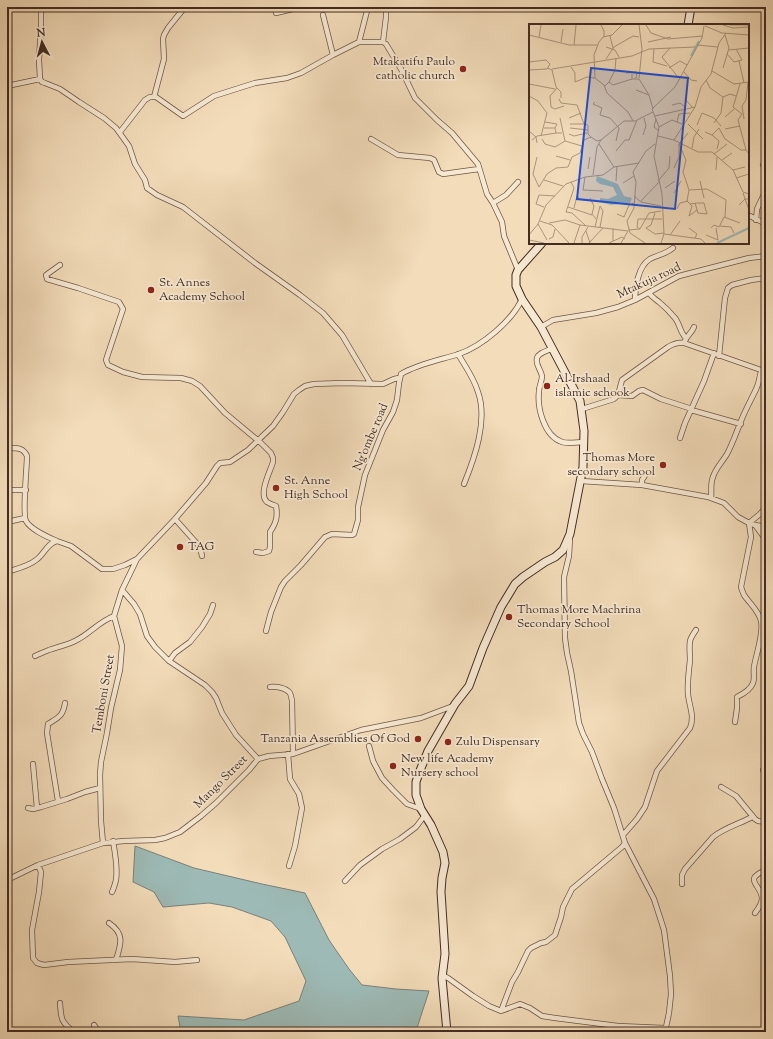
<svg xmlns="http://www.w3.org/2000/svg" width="773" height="1039" viewBox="0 0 773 1039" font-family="'Sorts Mill Goudy',serif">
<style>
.water{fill:#9dbab6;stroke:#79817a}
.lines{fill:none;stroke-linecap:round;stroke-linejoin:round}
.street-casing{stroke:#6e5747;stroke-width:6}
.secondary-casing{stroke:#422b21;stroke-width:9}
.street{stroke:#f7e8d2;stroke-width:4.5}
.secondary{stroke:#f7e8d2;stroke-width:7}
.poi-dot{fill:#8f2418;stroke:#f7e8d2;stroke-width:1.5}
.labels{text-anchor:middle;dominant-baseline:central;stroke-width:3.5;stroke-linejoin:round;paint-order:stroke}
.poi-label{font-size:12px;fill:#422b21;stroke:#f7e8d2;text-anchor:start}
.street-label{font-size:12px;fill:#422b21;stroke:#f7e8d2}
.inset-river{fill:none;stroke:#9dbab6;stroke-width:2}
.inset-road{fill:none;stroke:#ac957d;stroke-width:1}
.view{fill:#1d4ed8;fill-opacity:0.15;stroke:#1d4ed8;stroke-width:2}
.inset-edge{fill:none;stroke:#422b21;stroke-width:2}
</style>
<rect width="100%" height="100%" fill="#f3dcba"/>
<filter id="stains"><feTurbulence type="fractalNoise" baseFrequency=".005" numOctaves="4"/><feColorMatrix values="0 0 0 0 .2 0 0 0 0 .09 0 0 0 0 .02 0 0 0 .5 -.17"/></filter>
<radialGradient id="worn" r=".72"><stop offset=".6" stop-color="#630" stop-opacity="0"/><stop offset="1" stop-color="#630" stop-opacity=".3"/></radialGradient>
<path class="water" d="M135 846 194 868 262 884 305 893 329 940 349 969 362 985 396 989 429 991 417 1028 369 1032H181L178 1016 244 1020 299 1001 306 981 285 937 271 921 232 907 209 903 163 907 154 892 133 882Z"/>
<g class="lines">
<defs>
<path id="street" d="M41 7V26L39 60 40 79 42 82 45 83 60 89 79 102 104 118 116 128 129 146 135 164 145 180 147 188 157 195 183 207 255 263 300 295 323 313 342 335 371 384
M276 13 301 7
M359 42 368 7
M383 42 386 17V7
M333 55 359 42H383L386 44 401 69 415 98 437 120 452 133 478 164 487 194 493 203 502 222 504 236 518 270
M7 86 40 79
M154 97 164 59 163 39 164 35 168 28 185 7
M120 132 145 100 150 97H156L183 116 214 96 255 83 287 78 301 73 333 55 323 15
M371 139 398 155 430 158 434 160 439 172 443 174 479 169
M763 165 766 167
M493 203 506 195 518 182
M748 215 766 224
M756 220 757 209 766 190
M60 265 46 275 47 279 78 288 119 302 123 309 106 360 108 365 123 372 142 377 181 378 192 381 200 386 225 413 261 443 271 453 273 458V462C270 472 258 494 267 502 270 504 273 505 276 506 278 517 276 523 270 532V547L269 551 263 553 256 552
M649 293C652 297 655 299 659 302 664 306 670 312 675 318 680 324 680 333 686 338
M635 300C635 288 638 266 650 259 658 255 666 254 673 248
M541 327 553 320 596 313 618 307 635 300 679 276 749 258 766 256
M685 341C687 335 692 333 694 327
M553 348C548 351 539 352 537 358 535 364 541 370 542 376 542 381 539 386 539 391 537 408 544 436 562 442 568 444 577 442 584 442
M458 354C465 366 474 378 478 392 488 420 475 457 464 484
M719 356 725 298 728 288 732 285 751 280 766 278
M618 395 632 396 639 391 643 390 661 399 692 409
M582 409 614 399 618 395 622 380 668 347C673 344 677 342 684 343L761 370
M691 410 741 424
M680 438 685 423 704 381 714 353
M7 448C16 448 23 447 27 456 27 468 22 514 26 521 31 530 48 537 57 541
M581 481 642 485 708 497 724 503 738 517 749 523 755 525 766 527
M642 485V480L646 474
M7 490H26
M711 498C712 491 710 484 713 477 715 469 723 461 727 454 734 441 738 427 744 414 748 405 753 396 757 387 761 377 758 373 766 365
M175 519 200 547 202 556
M7 522 25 518
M755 525 766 540
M570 538 569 556 564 577 565 638 567 653 571 671 579 723 583 734 592 752 602 779 614 808 625 843 654 899 664 930 670 976 671 994 669 1013 665 1032
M7 572C16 569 29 566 36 560 44 555 47 543 57 541L71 546 102 569H113L125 565 137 559
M122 590 134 604 140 614 147 636 155 647 169 661 205 685 212 692 216 698 222 713 236 735 258 759
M266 631 271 612 281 587 285 581 301 565 325 537 332 534 352 535 354 534 358 520V507L365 475 383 430 393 412 397 400 399 383 401 374C418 364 440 360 459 354 482 346 512 321 522 299
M35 656C39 654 44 652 49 650 58 647 67 645 75 641 90 634 98 622 114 616
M169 661 175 653 190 642 202 627 210 614 213 605
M270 687C276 686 286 688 290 693 291 695 291 698 292 700L293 754
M735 722 737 708V697C743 694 751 689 753 683 755 678 753 672 754 667 756 654 764 634 761 621 759 611 750 604 744 595 743 593 742 590 741 587L751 537 749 523 760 514 766 507
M369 746 373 761 382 778 393 790 407 804 421 809
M288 754 290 779 299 794 302 808 295 846 289 866
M33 764 37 808
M763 770 766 776
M721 787 736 796 755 819 758 821 766 822
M58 801 47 733 48 724C59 717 63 716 65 703
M28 808 33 809 41 807 67 799 85 792 100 788
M623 835 637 819 645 807 657 771 690 728C695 716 689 706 688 694 687 683 689 671 690 660 690 654 689 647 690 641 691 637 694 633 696 630
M103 843 101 821 100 775 101 762 107 733 111 708 120 670 122 646 114 616 122 590 137 559 175 519 206 483 217 466 220 463 230 462 248 450 273 426 283 412 294 394 299 390 305 386 314 384 343 383 383 384 394 379 399 378
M38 865 41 872 39 892 32 930 33 958 37 963 44 965 68 962 132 959 175 962 197 960
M7 880 38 865 103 843 124 841 155 840 165 838 180 832 201 816 216 803 249 770 258 759 269 756 293 754 361 730 421 718 453 706
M345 881 360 865 382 849 400 839 416 827 425 815
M682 884V875L685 869 713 837C724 828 739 824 752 817
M112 892C114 888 115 884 116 880 118 868 115 853 113 841
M755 913C758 909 762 904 762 898 761 884 742 880 766 870
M109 923C125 934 121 944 116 960
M442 975 448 978 473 996 489 1006 501 1011 520 1004 530 1008 542 1016 555 1018 618 1026 665 1028
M60 1003C61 1019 61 1022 74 1032
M501 1011 512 982 518 972 528 951 531 948 541 943 546 942 555 935 561 917 563 907 572 889 622 847 625 843
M94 1025 96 1028 100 1032
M7 1028 10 1032
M430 1032 446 1031"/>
<path id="secondary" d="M688 25 691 7
M447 1032 442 978 445 954 441 892 442 878 445 863 443 852 431 825 421 809 416 795V782L419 773 428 751 455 704 469 686 483 648 501 607 515 584 523 577 545 562 555 557 563 550 570 534 583 467 584 431 580 401 541 327 526 305 522 299 516 286V275L518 270 542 243"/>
</defs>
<use href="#street" class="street-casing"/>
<use href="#secondary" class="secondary-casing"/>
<use href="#street" class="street"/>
<use href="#secondary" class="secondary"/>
</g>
<g class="poi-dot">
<circle cx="463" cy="69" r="4"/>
<circle cx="151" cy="290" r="4"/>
<circle cx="547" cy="386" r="4"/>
<circle cx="663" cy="465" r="4"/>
<circle cx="276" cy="488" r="4"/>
<circle cx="180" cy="547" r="4"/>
<circle cx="509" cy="617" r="4"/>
<circle cx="418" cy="739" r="4"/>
<circle cx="448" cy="742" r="4"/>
<circle cx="393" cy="766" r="4"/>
</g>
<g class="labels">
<g class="poi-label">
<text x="455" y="62" text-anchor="end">Mtakatifu Paulo<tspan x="455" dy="14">catholic church</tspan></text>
<text x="159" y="283">St. Annes<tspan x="159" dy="14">Academy School</tspan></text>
<text x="555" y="379">Al-Irshaad<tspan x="555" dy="14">islamic schook</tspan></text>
<text x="655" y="458" text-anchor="end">Thomas More<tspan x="655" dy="14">secondary school</tspan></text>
<text x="284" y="481">St. Anne<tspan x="284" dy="14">High School</tspan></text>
<text x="188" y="547">TAG</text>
<text x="517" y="610">Thomas More Machrina<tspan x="517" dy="14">Secondary School</tspan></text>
<text x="410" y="739" text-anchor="end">Tanzania Assemblies Of God</text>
<text x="456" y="742">Zulu Dispensary</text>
<text x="401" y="759">New life Academy<tspan x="401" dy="14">Nursery school</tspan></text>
</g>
<g class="street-label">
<text transform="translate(649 281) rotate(-25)">Mtakuja road</text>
<text transform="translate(371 437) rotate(-67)">Ng'ombe road</text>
<text transform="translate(104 694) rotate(-80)">Temboni Street</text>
<text transform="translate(221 782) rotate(-45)">Mango Street</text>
</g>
</g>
<g transform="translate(529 24)">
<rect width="220" height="220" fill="#f3dcba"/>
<path d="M68 152 89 160 95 172 103 174 101 179 82 181 71 178V174L79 175 88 171 84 163 71 160 67 157Z" fill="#9dbab6"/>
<path class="inset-river" d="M162 32 170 17M188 219 220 204"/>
<path class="inset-road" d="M72 1 75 7V13M93 1 83 11 74 13 70 18 65 31 66 54 75 61 78 69 99 88 104 97M110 1 113 25 110 54M117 1 122 9 139 15 174 12M194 1 204 4 220 3M201 1H220M176 2 193 9 220 11M0 11 40 21H68M81 12 84 24M10 13 12 1M32 18 34 5M119 18 142 13M45 21 47 1M168 21 189 23M77 23 86 26 90 33M141 24 133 33 149 53M125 25 124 38 138 42M200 26 220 24M198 30 205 38 213 36 207 25M77 35 85 23 104 12 110 13M210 37 215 59M0 38 17 36 21 40 18 45 0 46M42 43 46 49V58L58 53 66 54M18 44 23 46 27 63 32 68V74M140 44 151 37 158 41M194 44 200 24 196 11M23 45 103 32 120 25 166 23M183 47 205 60 220 58M155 48 162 56 168 57M97 49 108 48 107 54M103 55H110L120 71 124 85M177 56 181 64 194 73M80 58 86 46 87 34M0 60 26 65M211 60 204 83 213 90 209 96 217 126 220 130M76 62 80 58 84 61 103 55V50M28 64 21 72 22 83 26 85 35 82M107 66 120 71M0 72 9 77 18 89 12 112M194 73 201 70 207 72M30 75 32 79 48 81 55 100 59 101V110L62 113M156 75 164 84M66 78 64 80 73 84 71 91 81 94 90 104 87 117M143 81 151 79 156 83V86M126 92 166 83 172 63 182 50 190 19 197 9M196 93 205 85M31 94 36 117M40 94 52 89M127 95 125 103 130 107M215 95 213 82 217 76 219 58M16 98 28 100 26 104M148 98 150 90 161 89M185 99 192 89 194 73M41 100H55M159 100 174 115M168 101 173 89 185 94 192 102M130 103 143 96 153 100M15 104H26L27 109H33M41 104 59 106M190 104 196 115 212 126H217M196 105 211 102M0 107 7 113 8 119M176 108 183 111 190 104M40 110 45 112 58 109M114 111 117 102 115 94M183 111 190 117 188 125M129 112 145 116 169 128H183L204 146 214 168 220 170M13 115 16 120 26 123 36 117 53 122M3 116 8 112 27 109M145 116 166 83M70 120 85 143M150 120 157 136 154 148 160 166 158 177 163 182 160 192 168 186M163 124 165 113 170 105M87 127 96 116H100L108 96 124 88M185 130 198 120M27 132 41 136M8 133 4 150 10 163 18 150 27 144 39 143 43 133 51 129 55 116 62 113 68 117 72 116M193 136 203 129M145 144 150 133V120L159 109M59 145 61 133M187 146 188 133M204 146 216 143M64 151 68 123 72 116 95 97H107M56 153 54 166 74 167M207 154 220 150M15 156 34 162M87 157 88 142M129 157 140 144 141 132M171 157 175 174M42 158 45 164 37 188 43 189 57 202M94 159 105 152M136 164 146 157M160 166 178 165 197 176 196 193M145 169 152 157M214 169 220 186M105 172 112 178 132 182M61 174 65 182 63 190 67 195M112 177 130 158M161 180 168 179H175L178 190 169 189 166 179M210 181 216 175H220M15 183 7 180 10 171 26 172M39 183 63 191M45 184 48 172 52 176M148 185 151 179 159 177M126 189 122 201 117 204 126 210 135 209M88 190 95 193 100 181 105 179M11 197 23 201 40 219M20 199 36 196 51 201M9 200 18 216M191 202 202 203 205 209M66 203 71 182 74 187 71 203M160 204 168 210 166 214M182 204 185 201 190 203 195 193 211 199M111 205 108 203 109 195H133M99 206 111 205 120 189 132 187M57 207 61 219M135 210 172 215 176 219M0 211 9 200 17 181 37 160 56 153 74 151 85 143 110 139M141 211 151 197M177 211 189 216 187 204M20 215 24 213 26 205M0 216 15 219M84 217V204M45 219 51 201 99 207M53 219V213L59 203M60 219 74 204M80 219 93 213 96 215M92 219 99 207M116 219 101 209 98 197 105 184 107 158 104 148 117 127 126 120M132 219 135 210 133 170 125 132 130 103 123 85 146 63 173 14 175 2"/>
<path class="view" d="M62 44 159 54 146 185 48 175Z"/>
<rect width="220" height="220" class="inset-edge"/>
</g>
<rect width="773" height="1039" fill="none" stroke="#f3dcba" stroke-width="24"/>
<rect x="8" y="8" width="757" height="1023" fill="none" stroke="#422b21" stroke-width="2"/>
<rect x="12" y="12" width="749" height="1015" fill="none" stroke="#422b21"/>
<g transform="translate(42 42) rotate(354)" stroke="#f7e8d2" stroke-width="3" paint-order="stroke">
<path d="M0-3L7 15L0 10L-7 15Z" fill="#422b21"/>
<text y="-6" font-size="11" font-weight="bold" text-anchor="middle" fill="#422b21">N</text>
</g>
<rect width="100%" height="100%" filter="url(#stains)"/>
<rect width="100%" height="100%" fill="url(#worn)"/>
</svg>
